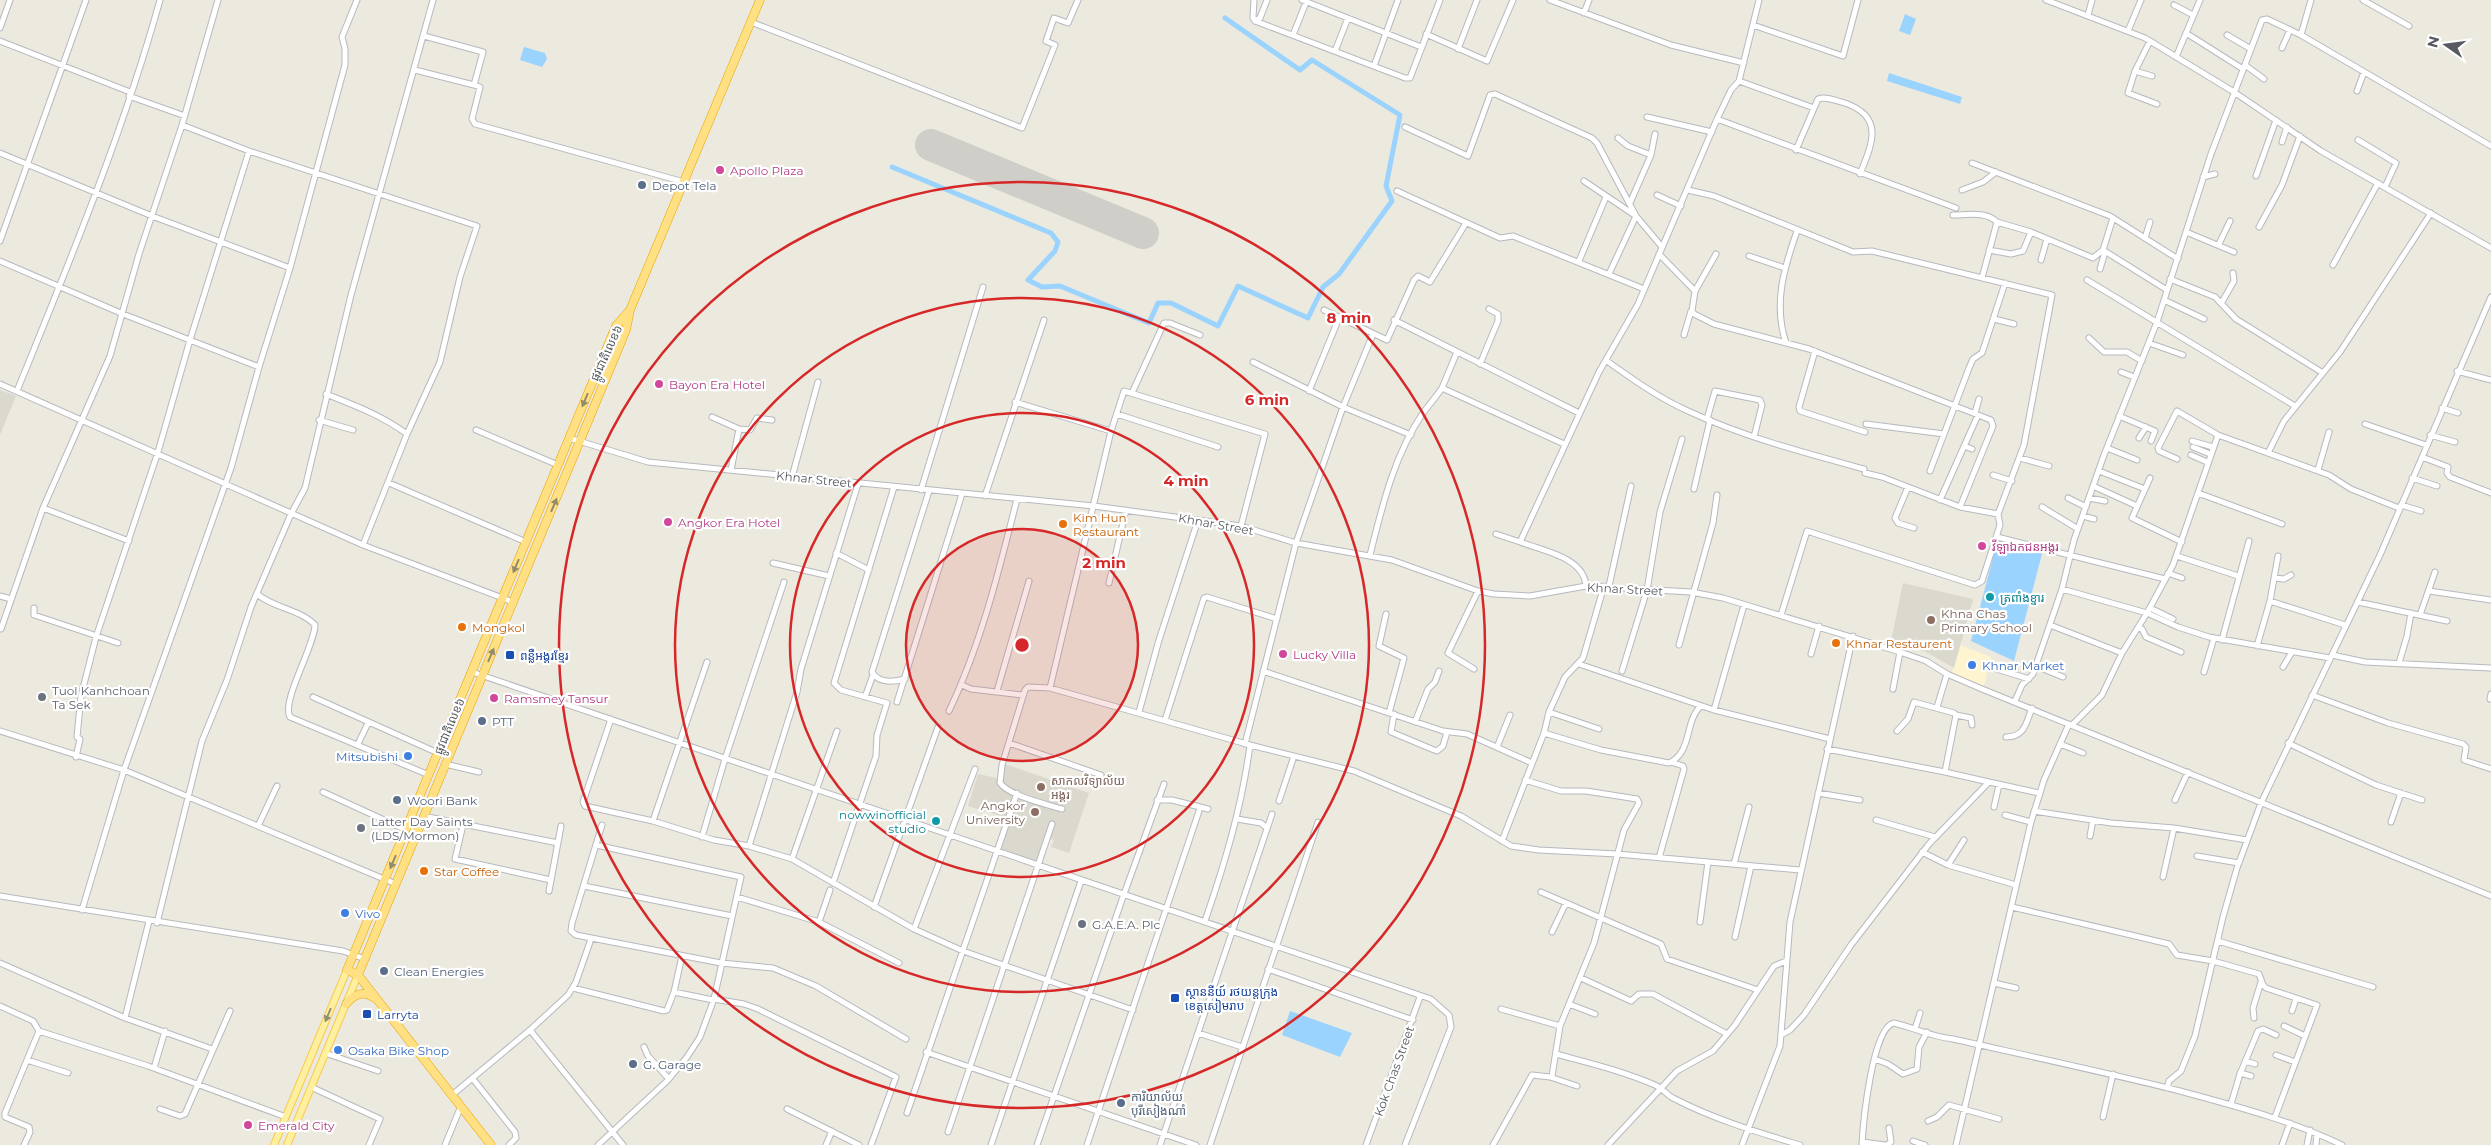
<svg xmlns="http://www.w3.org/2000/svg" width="2491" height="1145" viewBox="0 0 2491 1145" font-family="Montserrat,'Noto Sans Khmer',sans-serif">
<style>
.commercial{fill:#fff4d0}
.education{fill:#dbd8cd}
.water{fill:#9bd3ff}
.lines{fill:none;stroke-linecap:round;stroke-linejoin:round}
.canal{stroke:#9bd3ff;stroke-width:5}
.runway{stroke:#cfcec9;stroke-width:32}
.minor-casing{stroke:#b6b9bf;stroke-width:7}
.major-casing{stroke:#fac949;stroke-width:8}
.highway-casing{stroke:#eaa200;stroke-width:9}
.minor{stroke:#fff;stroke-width:5}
.major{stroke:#fff0a0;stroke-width:6}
.highway{stroke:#ffe082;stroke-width:8}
.oneway{fill:#928a6d}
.oneway2{fill:#928f77}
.ring{fill:none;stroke:#d62828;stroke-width:2.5}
.hotel-dot{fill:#d1479c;stroke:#fff;stroke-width:2}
.service-dot{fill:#5c6f8a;stroke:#fff;stroke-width:2}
.food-dot{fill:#e8710a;stroke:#fff;stroke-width:2}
.culture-dot{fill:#0f9aa8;stroke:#fff;stroke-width:2}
.education-dot{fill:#8d6e63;stroke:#fff;stroke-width:2}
.transit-dot{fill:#1a4fb4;stroke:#fff;stroke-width:2}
.shop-dot{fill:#3f7fe0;stroke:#fff;stroke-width:2}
.worship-dot{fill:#6b7280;stroke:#fff;stroke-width:2}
.labels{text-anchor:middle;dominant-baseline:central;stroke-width:4.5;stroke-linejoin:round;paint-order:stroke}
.hotel-label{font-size:12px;fill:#b23c85;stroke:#fff;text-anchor:start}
.service-label{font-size:12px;fill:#4e5e75;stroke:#fff;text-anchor:start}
.street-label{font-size:12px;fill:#575b61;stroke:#fff}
.food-label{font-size:12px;fill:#c56008;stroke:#fff;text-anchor:start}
.culture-label{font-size:12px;fill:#0d838f;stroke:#fff;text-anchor:start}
.education-label{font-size:12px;fill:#785e54;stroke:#fff;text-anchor:start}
.transit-label{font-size:12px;fill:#164399;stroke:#fff;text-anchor:start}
.shop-label{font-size:12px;fill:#366cbe;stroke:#fff;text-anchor:start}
.worship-label{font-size:12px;fill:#5b616d;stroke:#fff;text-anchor:start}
.centre{fill:#d62828;stroke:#fff;stroke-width:2.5}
.ring-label{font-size:15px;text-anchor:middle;font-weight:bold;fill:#d62828;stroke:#fff;stroke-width:4.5;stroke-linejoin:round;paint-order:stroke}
</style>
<rect width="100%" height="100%" fill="#ece9de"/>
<path class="commercial" d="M1960 645 1991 657 1984 686 1952 673Z"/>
<path class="education" d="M0 390 16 396 0 435Z
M1903 583 1973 599 1954 668 1926 652 1891 641Z
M1002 763 1089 793 1069 853 1051 847 1054 840 1048 838 1037 866 997 852 1008 818 968 806 978 774 997 778Z"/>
<path class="water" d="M1905 14 1916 19 1910 35 1899 31Z
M524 47 545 53 547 59 542 67 520 60Z
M1889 73 1962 97 1960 104 1887 81Z
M1998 539 2043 550 2014 661 1971 641Z
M1290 1011 1352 1033 1340 1057 1282 1035Z"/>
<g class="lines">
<path class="canal" d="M892 167 1051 233 1058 242 1055 251 1028 280 1042 287 1060 286 1149 323 1158 303H1171L1218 326 1238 286 1308 318 1323 287 1339 274 1392 201 1386 186 1400 115 1312 60 1300 70 1225 18"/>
<path class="runway" d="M931 145 1143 233"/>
<defs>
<path id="minor" d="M1254 0 1253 18 1255 21
M1302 0 1421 47
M1550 0 1671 45 1744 63
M2046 0 2145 38 2234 92 2321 151 2491 248
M2363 0 2409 26
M2174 5 2193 15
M1584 13 1589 0
M2088 15 2092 0
M1255 21 1405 78H1410L1440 0
M1255 21 1260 18 1267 0
M751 22 1022 128 1055 45 1046 41 1054 18 1068 23 1078 0
M1753 25 1843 56 1858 0
M0 28 10 0
M2128 31 2141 0
M2186 33 2243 69
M1426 34 1487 61 1513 0
M1293 35 1307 0
M2227 35 2251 49
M2301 35 2491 146
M424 36 483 52 474 85 480 87 472 119 475 124 684 182
M0 41 130 92
M2150 41 2135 71 2128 93 2157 104
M2282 48 2290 30
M1458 49 1477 0
M1335 51 1348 18
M2176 57 2200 0
M2245 65 2264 79
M1374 66 1398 0
M415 70 474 85
M2135 71 2152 76
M1739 81 1814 108
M2357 91 2364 72
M129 96 185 116
M1647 117 1712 132
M1717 119 1956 208
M182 125 249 151 477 226 460 277 440 362 407 434 363 545
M1405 127 1468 156 1490 95 1495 94 1592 138 1597 143 1636 216 1609 274
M1618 138 1628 146 1651 155
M2358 140 2396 163 2385 187
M2282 142 2287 127
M1796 150 1818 99C1826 96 1837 101 1845 103 1885 117 1872 144 1860 174
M0 153 152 216 290 268
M1972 163 2110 216 2178 259
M2256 176 2276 120
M2203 177 2215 174
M1584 181 1636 216 1662 247
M1688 190 1714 196 1853 252 1872 251 2052 295 2024 445 1998 514 2000 525 1982 581 1975 585 1807 531 1781 615
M1962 190 1983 182 1996 172
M1397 191 1500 238 1513 236 1644 289
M1657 195 1681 206
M1630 203 1651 155 1655 134
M1953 215C1967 215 1986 211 1997 222
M2259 227 2282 185 2300 136
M2186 232 2234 252
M2145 238 2150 222
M0 241 86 0
M2219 244 2230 221
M1989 250 2011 254 2023 251 2031 232
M2103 250 2167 290
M1659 254 1695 291
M1716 254 1695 291 1692 311 1694 314 1714 324 1809 349 1991 420 1993 426 1960 507
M1749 256 1785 268
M2041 260 2047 239
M0 261 123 314 259 367
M1579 261 1606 197
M2333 265 2378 183
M2100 269 2105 252
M1982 278 1997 222 2031 232 2093 258 2103 250 2113 218
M2170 279 2215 297 2236 319 2323 373
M2087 280 2295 406
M2164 300 2204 319
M2222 302 2234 281 2233 273
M1324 310 1387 340 1414 280 1418 276 1430 282 1466 223
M1994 319 2014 324
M1394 320 1579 413
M1684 335 1691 311
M2089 338 2104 352H2127L2142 361
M1786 343C1773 304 1784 268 1797 231
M2149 343 2183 355
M1815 351 1799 407 1800 411 1865 432
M1607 361C1632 379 1659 398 1688 411 1744 437 1805 453 1864 469
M1253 362 1343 407 1411 435
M1480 364 1498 321V314L1489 309
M2457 371 2491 380
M2121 372 2134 377
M0 384 363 545 513 602
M1442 388 1457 352
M17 391C69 263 123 133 160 0
M1309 391 1339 318
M1132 393 1164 323H1170L1200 335
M326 394C356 406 381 415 407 434
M1015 402 1111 431
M2442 408 2458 413
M1975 413 1979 399
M1117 414 1218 447
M2119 416 2155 431 2151 441
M712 417 739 429
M1707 419 1715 391 1760 400 1762 405 1754 437
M319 420 353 430
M1866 424 1944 434
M2365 424 2426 445
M476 430 558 465
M2430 435 2455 442
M569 438 648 462 1094 506 1241 526 1296 543 1392 560 1478 591 1494 594 1530 596 1586 586 1691 592 1723 598 1900 652 1926 661 1947 674 1982 689 2491 896
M2139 438 2146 427
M2192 441 2213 447
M1964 446 1972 449
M2193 447 2210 454
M2107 448 2137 460
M2268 453 2284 421 2340 352 2431 213
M2191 455 2207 462
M2422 457 2448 467 2447 473 2450 477 2491 493
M2020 458 2049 466
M2177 459 2159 451 2158 448 2177 411 2218 435 2329 475 2351 489 2399 508
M731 470 739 429 750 430 757 418 772 420
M2318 470 2329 432
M1930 471 1969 368 1973 359 1982 353 2005 283
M2099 471 2145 489
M1865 473 1882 477 1960 507 1998 514
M1993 475 2012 481
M792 477 818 382
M2150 478 2132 518 2182 542
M2412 478 2437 486
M389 483 526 542
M2093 486 2137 506
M1908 487 1895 518 1898 523 1914 528
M1694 489 1710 420
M921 490 983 287
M2198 493 2282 524
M985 496 1044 320
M2068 498 2086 507
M2089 498 2105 501
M1940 500 1978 415
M2401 505 2421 511
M2042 507 2078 529
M43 508 129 541
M2083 516 2094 519
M1496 534 1520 542
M1997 537 2165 579
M836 553 869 570
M1370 555C1382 507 1394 455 1423 413 1429 405 1436 397 1442 388L1564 444
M2177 556 2238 576
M773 563 829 576
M2168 573 2182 578
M2274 578 2284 579 2291 575
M1109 583 1126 510
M1586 586C1584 557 1543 551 1520 542L1599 372 1638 304 1717 119 1731 90 1739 81 1759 0
M1609 586 1631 486
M2062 589 2147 613 2178 627 2209 637 2330 658
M2429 591 2491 600
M257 594C273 608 300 609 315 625 315 645 281 701 290 717L429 775
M0 596 11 599
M2270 601 2345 625
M2358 602 2447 621
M34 608V615L118 643
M2150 608 2173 619
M1386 614 1379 646 1404 658 1389 713
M2420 615 2435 572
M2050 625 2122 653
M2138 628 2142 629 2146 637 2181 652
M1 629 43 508 110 356 139 254 182 125 218 0
M2222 640 2249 541
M1679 645 1713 523 1717 495
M2257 646 2270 601 2278 556
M1811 654 1819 626
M2332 655 2365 662 2491 668
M2399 663 2407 636 2411 613
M1579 664 1714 710 1830 739
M2036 666 2063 677
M1990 667 2029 679
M2283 667 2292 652
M1474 669 1448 653 1478 591
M1263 671 1443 731 1467 734 1532 763
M1622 671 1647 590 1660 512 1682 439
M472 672 1431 999 1449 1015 1451 1027 1405 1145
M2204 672 2214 638
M905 679C894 682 879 684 872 672L929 491
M962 685 971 689 1023 695
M1050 688 1111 431 1124 391 1265 434 1241 526
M1893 689 1900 652
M997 691 1029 581
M2312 695 2388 723 2463 744 2466 747 2464 760 2491 769
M313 697 438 753
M865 697 873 675
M2490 699 2491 694
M2015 701 2022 685 2033 674 2062 589 2074 540 2104 455 2157 322 2211 154 2262 20 2267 19 2301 35 2311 0
M897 702 962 494
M1937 707 1947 674
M1714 710 1744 605
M949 711C981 644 999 571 1017 499
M1139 712 1159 640 1198 520
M1549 712 1599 729
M1394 714 1391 732 1434 750 1437 751 1443 746 1447 732
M1956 715 1971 718 1972 725
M611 719 583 802 585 806 653 821 714 840 749 846 792 859 914 929 963 951 1133 1010
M1165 720 1204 598 1207 597 1277 619
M1415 722 1428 689 1435 682 1439 671
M2072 725 2102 695 2122 653 2147 613 2173 565 2218 435
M0 731 124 770 396 884
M1897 731 1908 719 1914 702 1954 713 1956 715 1945 772 1989 782
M1544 733 1601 750 1669 763C1693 752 1684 721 1701 706
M2006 737C2025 737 2026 723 2032 708
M1009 743 1101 775
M2288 743 2376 785 2422 800
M358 744 368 723
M1245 744 1296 543 1343 407 1373 334
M2060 744 2083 753
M1497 747 1510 715
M1827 749 1945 772
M76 757 80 739 77 737 81 696 96 637 158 452 190 340 249 151
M445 764 479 772
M323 792 406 830
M1818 793 1860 800
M1157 800H1172L1208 809
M2175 800 2188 772
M1279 801 1294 756
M1994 807 1999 785
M1062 809C1046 804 1010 796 1000 783L1002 765 1025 690 1028 687 1050 688 1250 745 1354 771 1461 816 1511 846 1539 850 1617 854 1800 870
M2034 811 2111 823 2174 828 2247 840
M2005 815 2031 822
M423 816 558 843
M1237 819 1261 823 1267 828
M1876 820 1935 837
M653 821 707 662
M2391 822 2401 793
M463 825 455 859 551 880
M602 825 572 923 571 931 576 935 721 963 773 968 816 986 906 1039
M258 826 277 786
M2090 836 2093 820
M702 837 725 759 784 582
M1502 841 1544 733 1549 712 1565 677 1583 658 1604 586
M596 845 741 877 714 999 700 1037 687 1057 667 1081 598 1145
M749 846 797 692 801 669 858 484
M1922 852 1948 865 2016 885
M2197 856 2239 863
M1659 858 1684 769 1683 766 1671 762
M792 859 837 731
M1734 864 1749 807
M1948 865 1964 840
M2163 877 2174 828
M833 883 876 756 877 735 887 703 841 690 834 683 894 487
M584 886 732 916
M549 891 561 826
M1541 892 1661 944 1667 959 1758 990
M0 896 343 951 365 959
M737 897 819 922 899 963
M874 907 938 727
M2012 907 2169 944 2177 955 2213 961 2259 974 2263 985 2266 988 2317 1005 2275 1117
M82 910 124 770 231 468 259 367 290 268 345 65V49L342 37 357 0
M1205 921C1225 863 1242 806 1250 745
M819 922 830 890
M1700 922 1708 862
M157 923 202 741 227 680 251 607 291 514 305 488 351 295 433 0
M914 929 975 769
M1552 932 1566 903
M1735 937 1751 866
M2218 941 2373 987
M0 963 125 1018 212 1049
M1268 969 1413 1020
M1581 978 1631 1001 1639 994H1653L1727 1034
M1994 983 2016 988
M573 988 664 1011 667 1010 674 992 713 1000
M674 992 682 956
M714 999 744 1004 758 1009 896 1077 871 1145
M1569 1004 1595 1014
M0 1006 33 1021 39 1031 148 1066 286 1117
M1501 1009 1560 1026
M2292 1011 2296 999
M125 1018 149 921
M2254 1018 2253 1008 2261 982
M2284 1026 2305 1036
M1915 1029 1920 1013
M530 1030 623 1145
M1198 1033 1242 1047
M1781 1035 1790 1030 1804 1015 1851 945 1929 844 1989 782 2039 793
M644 1047 648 1056 669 1079
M926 1052 1196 1145
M325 1053 378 1071
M1556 1054C1589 1063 1623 1071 1655 1085 1662 1088 1667 1095 1673 1098 1713 1119 1757 1132 1800 1145
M2276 1055 2295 1062
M1875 1059 1888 1064 1903 1074 1917 1069 1919 1047 1927 1032
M27 1060 68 1073
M2245 1061 2255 1064
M154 1068 165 1031
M2240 1073 2251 1076
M1550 1077 1577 1086
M473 1079 515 1132 516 1138 509 1145
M311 1087 380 1119 369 1145
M2167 1088 2169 1081 2181 1071 2195 1036 2223 917 2237 868 2261 803 2380 555 2491 297
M452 1095 530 1030 568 995 576 982 591 939
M2231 1104 2240 1074 2258 1031 2263 1029 2276 1035
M160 1109 180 1116 185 1114 230 1011
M787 1109 859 1145
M907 1113 1017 793
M2103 1117 2113 1074
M1928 1121 1937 1117 1949 1105 1999 1119
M948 1132 1052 824
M1913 1141 1925 1145
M1862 1142 1885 1145
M24 1145 30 1132 29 1127 5 1117V1113L39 1031
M445 1145 461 1106
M826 1145 832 1131
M991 1145 1081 881
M1037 1145 1124 894 1164 784
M1087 1145 1199 811
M1160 1145 1272 814
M1210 1145 1318 822
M1366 1145 1420 997
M1493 1145 1532 1075 1550 1077 1552 1076 1560 1026 1594 943 1624 830 1639 803 1637 799 1586 791H1561L1525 780
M1608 1145 1677 1071 1713 1051 1735 1025 1774 966 1786 961
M1742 1145 1780 1046 1790 922 1853 636
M1862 1145C1863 1125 1872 1027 1894 1023 1915 1028 1932 1037 1953 1039 2029 1056 2104 1072 2180 1091 2235 1106 2290 1120 2342 1145
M1887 1145 1891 1142 1889 1128
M1956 1145 2031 822 2044 780 2069 724
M2282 1145 2290 1123
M2307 1145 2310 1130
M2316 1145 2317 1134"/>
<path id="major" d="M274 1145 347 970
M287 1145 358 975"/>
<path id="highway" d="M358 975 626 330 630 310 760 0
M346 1004C355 993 364 990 376 999
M491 1145 358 975 347 970 616 326 630 310"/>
</defs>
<use href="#minor" class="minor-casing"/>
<use href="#major" class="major-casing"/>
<use href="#highway" class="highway-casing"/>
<use href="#minor" class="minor"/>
<use href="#major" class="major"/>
<use href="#highway" class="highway"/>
</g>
<defs><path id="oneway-solid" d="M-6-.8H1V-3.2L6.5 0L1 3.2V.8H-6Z" transform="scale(1.25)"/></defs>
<g class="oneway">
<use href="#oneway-solid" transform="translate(585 400) rotate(113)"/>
<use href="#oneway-solid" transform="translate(554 505) rotate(-67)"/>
<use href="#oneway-solid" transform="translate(516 566) rotate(113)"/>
<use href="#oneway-solid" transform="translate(491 655) rotate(-67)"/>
<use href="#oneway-solid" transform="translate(393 862) rotate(113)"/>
</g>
<use class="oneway2" href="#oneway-solid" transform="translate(328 1015) rotate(113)"/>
<circle cx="1022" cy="645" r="116" fill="#d62828" fill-opacity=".12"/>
<g class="ring">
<circle cx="1022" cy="645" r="116"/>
<circle cx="1022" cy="645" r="232"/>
<circle cx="1022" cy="645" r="347"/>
<circle cx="1022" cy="645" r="463"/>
</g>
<g class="hotel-dot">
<circle cx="720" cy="170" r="5"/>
<circle cx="659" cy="384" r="5"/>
<circle cx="668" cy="522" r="5"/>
<circle cx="1982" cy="546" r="5"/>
<circle cx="1283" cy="654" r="5"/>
<circle cx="494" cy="698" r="5"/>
<circle cx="248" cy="1125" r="5"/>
</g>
<g class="service-dot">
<circle cx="642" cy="185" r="5"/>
<circle cx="482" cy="721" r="5"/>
<circle cx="397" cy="800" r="5"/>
<circle cx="384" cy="971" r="5"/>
<circle cx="633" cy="1064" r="5"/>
<circle cx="1121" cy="1103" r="5"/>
</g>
<g class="food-dot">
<circle cx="1063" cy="524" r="5"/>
<circle cx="462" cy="627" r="5"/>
<circle cx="1836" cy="643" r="5"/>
<circle cx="424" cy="871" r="5"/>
</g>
<g class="culture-dot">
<circle cx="1990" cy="597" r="5"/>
<circle cx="936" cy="821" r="5"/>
</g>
<g class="education-dot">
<circle cx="1931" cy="620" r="5"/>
<circle cx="1041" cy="787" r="5"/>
<circle cx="1035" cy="812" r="5"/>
</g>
<g class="transit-dot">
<rect x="505" y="650" width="10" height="10" rx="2.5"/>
<rect x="1170" y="993" width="10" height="10" rx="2.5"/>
<rect x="362" y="1009" width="10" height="10" rx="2.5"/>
</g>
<g class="shop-dot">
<circle cx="1972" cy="665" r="5"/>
<circle cx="408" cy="756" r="5"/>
<circle cx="345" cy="913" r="5"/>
<circle cx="338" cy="1050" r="5"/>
</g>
<g class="worship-dot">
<circle cx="42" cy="697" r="5"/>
<circle cx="361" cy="828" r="5"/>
<circle cx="1082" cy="924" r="5"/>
</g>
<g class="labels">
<g class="hotel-label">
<text x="730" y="170">Apollo Plaza</text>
<text x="669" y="384">Bayon Era Hotel</text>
<text x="678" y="522">Angkor Era Hotel</text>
<text x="1992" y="546">វីឡាឯកជនអង្គរ</text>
<text x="1293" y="654">Lucky Villa</text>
<text x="504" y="698">Ramsmey Tansur</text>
<text x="258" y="1125">Emerald City</text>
</g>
<g class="service-label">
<text x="652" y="185">Depot Tela</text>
<text x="492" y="721">PTT</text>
<text x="407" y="800">Woori Bank</text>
<text x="394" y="971">Clean Energies</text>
<text x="643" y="1064">G. Garage</text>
<text x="1131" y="1096">ការិយាល័យ<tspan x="1131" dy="14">បុរីសៀងណាំ</tspan></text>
</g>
<g class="street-label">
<text transform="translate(606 353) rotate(-65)">ផ្លូវជាតិលេខ៦</text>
<text transform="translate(814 479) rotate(6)">Khnar Street</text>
<text transform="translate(1216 524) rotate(10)">Khnar Street</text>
<text transform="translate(1625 589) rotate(3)">Khnar Street</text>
<text transform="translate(449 726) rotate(-67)">ផ្លូវជាតិលេខ៦</text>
<text transform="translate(1394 1071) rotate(-70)">Kok Chas Street</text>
</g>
<g class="food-label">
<text x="1073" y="517">Kim Hun<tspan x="1073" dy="14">Restaurant</tspan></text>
<text x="472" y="627">Mongkol</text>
<text x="1846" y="643">Khnar Restaurent</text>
<text x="434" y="871">Star Coffee</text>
</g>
<g class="culture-label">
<text x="2000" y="597">ត្រពាំងខ្នារ</text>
<text x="926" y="814" text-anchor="end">nowwinofficial<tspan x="926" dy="14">studio</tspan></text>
</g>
<g class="education-label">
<text x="1941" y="613">Khna Chas<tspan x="1941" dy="14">Primary School</tspan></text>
<text x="1051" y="780">សាកលវិទ្យាល័យ<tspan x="1051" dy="14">អង្គរ</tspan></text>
<text x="1025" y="805" text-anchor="end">Angkor<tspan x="1025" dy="14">University</tspan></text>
</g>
<g class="transit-label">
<text x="520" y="655">ពន្លឺអង្គរខ្មែរ</text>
<text x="1185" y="991">ស្ថាននីយ៍ រថយន្តក្រុង<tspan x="1185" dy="14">ខេត្តសៀមរាប</tspan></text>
<text x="377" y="1014">Larryta</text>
</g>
<g class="shop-label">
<text x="1982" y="665">Khnar Market</text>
<text x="398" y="756" text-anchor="end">Mitsubishi</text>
<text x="355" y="913">Vivo</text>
<text x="348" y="1050">Osaka Bike Shop</text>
</g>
<g class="worship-label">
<text x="52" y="690">Tuol Kanhchoan<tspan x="52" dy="14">Ta Sek</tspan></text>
<text x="371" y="821">Latter Day Saints<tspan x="371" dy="14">(LDS/Mormon)</tspan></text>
<text x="1092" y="924">G.A.E.A. Plc</text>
</g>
</g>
<circle cx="1022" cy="645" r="8" class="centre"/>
<g class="ring-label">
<text x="1349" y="323">8 min</text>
<text x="1267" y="405">6 min</text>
<text x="1186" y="486">4 min</text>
<text x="1104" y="568">2 min</text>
</g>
<g transform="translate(2446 45) rotate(284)" stroke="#ffffff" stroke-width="4" paint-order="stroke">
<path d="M0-4L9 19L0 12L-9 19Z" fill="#575b61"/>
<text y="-8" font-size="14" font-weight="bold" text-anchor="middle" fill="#575b61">N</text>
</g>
</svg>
